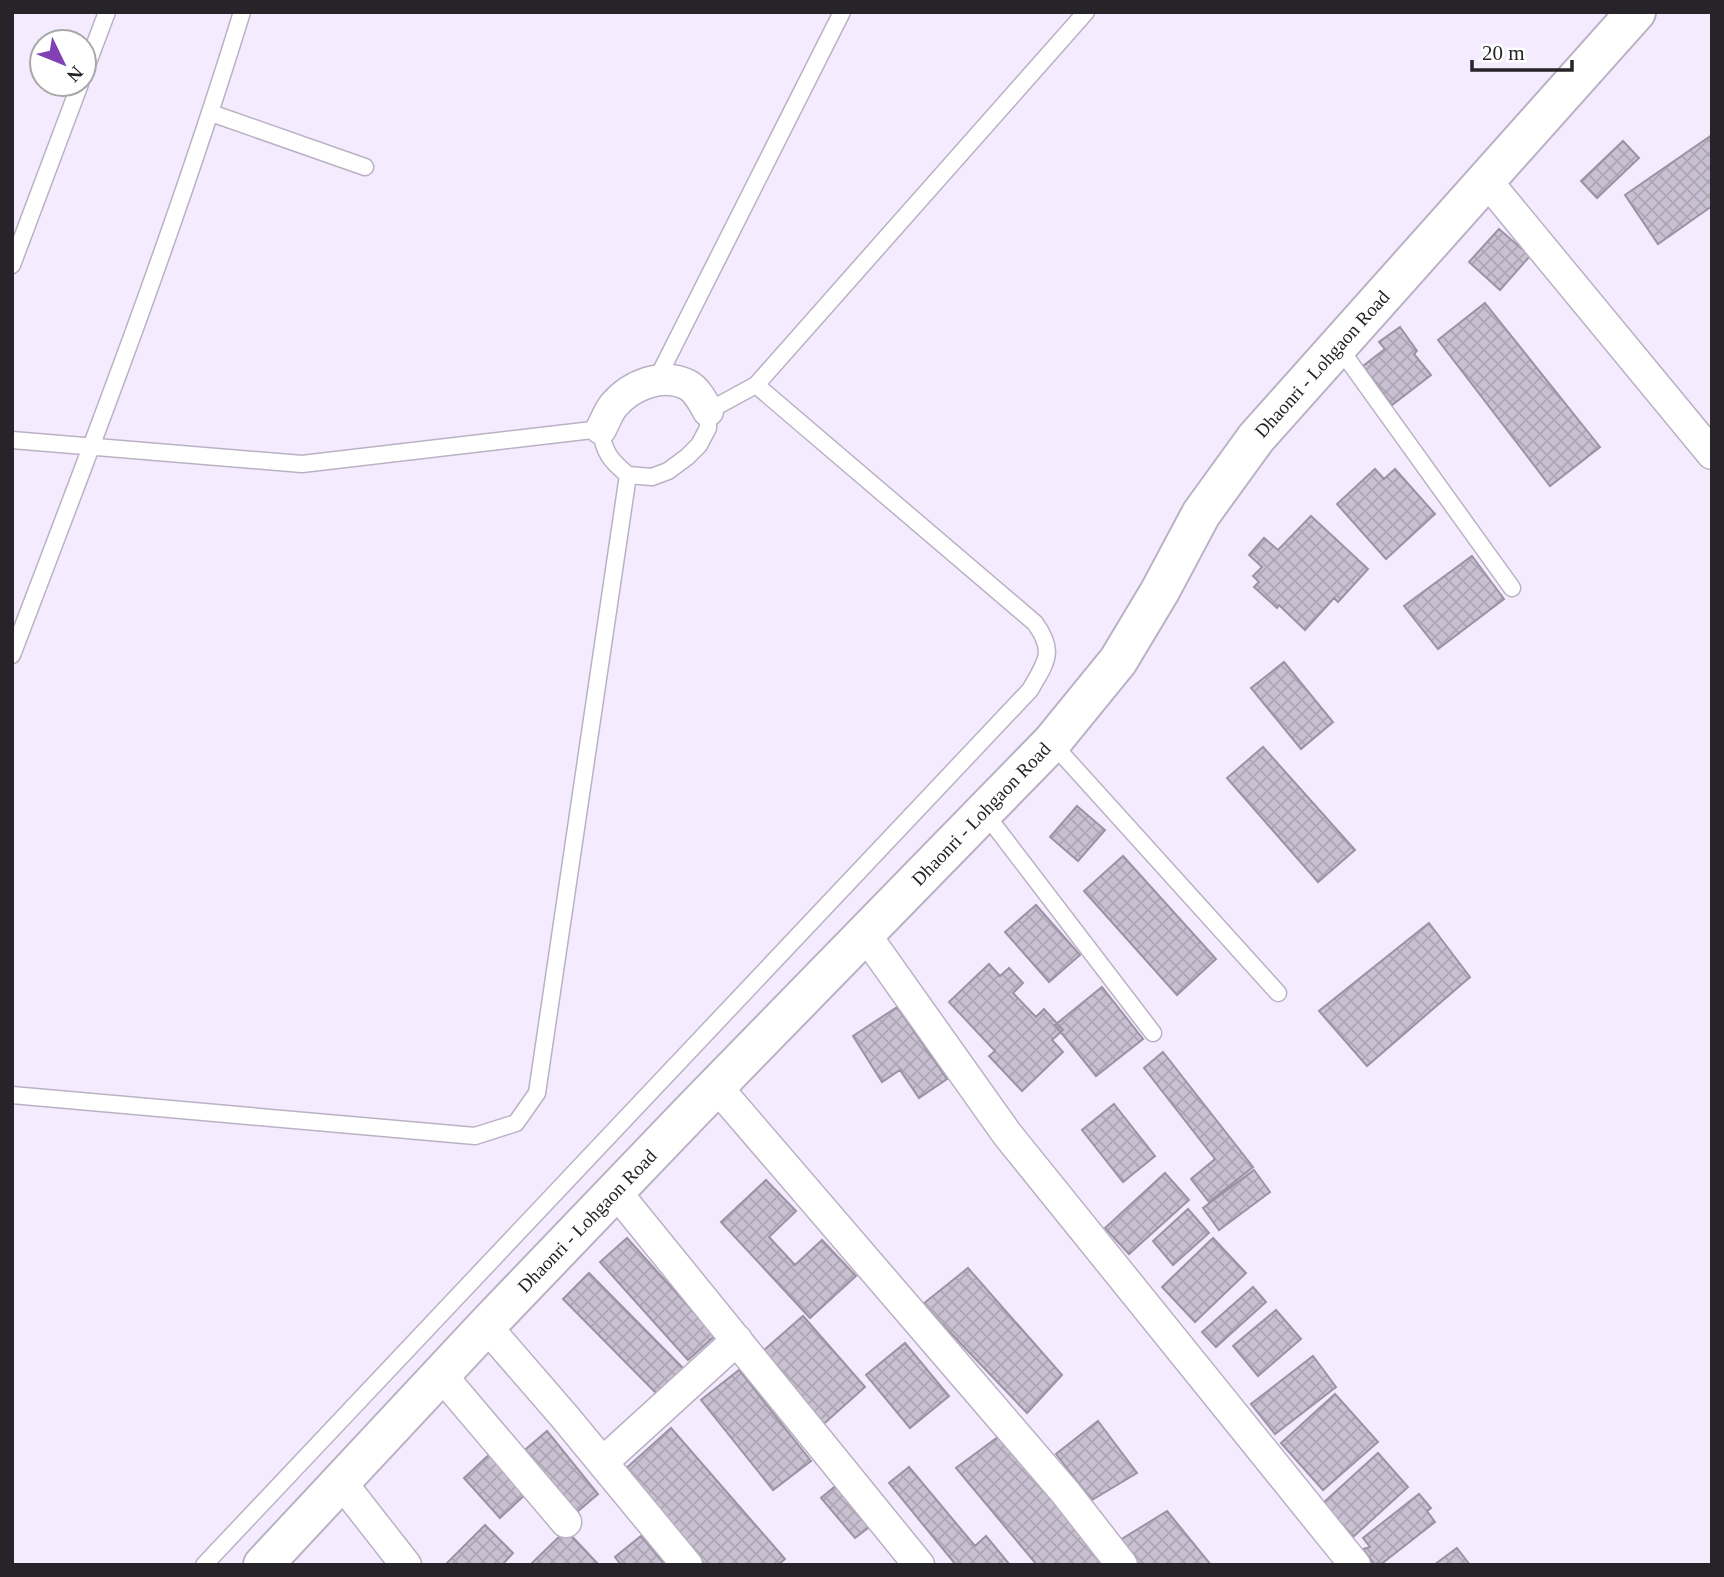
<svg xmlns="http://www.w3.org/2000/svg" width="1724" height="1577" viewBox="0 0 1724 1577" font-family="Georgia,serif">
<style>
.building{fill:url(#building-cross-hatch);stroke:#9b93a4;stroke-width:2}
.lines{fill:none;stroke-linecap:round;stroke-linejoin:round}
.lane-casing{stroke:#bab2c4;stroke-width:19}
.street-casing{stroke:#bab2c4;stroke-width:33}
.secondary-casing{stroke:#bab2c4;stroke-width:42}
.lane{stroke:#fff;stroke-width:16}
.street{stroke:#fff;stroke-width:30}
.secondary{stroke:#fff;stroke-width:38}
.labels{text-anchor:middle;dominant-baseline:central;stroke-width:5;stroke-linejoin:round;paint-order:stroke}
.street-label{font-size:19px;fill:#262329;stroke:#fff}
</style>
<defs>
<pattern id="building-cross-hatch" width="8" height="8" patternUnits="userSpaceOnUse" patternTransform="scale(1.75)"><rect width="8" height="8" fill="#c9c1d2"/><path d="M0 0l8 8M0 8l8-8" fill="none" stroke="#aca6b4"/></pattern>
</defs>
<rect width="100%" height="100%" fill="#f4ebfe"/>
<path class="building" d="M1712 135V206L1658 244 1625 195Z
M1623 141 1639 158 1597 198 1581 181Z
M1499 229 1530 256 1500 290 1469 262Z
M1485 303 1600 447 1550 486 1438 340Z
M1400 327 1417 351 1414 354 1431 375 1392 405 1363 366 1385 349 1379 342Z
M1375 469 1384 479 1395 469 1435 514 1386 559 1337 504Z
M1311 516 1368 569 1338 602 1334 598 1305 630 1279 605 1277 608 1254 587 1259 582 1253 576 1262 567 1249 555 1264 538 1278 550Z
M1472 556 1504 599 1438 649 1404 606Z
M1284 662 1333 722 1301 749 1251 688Z
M1263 747 1355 850 1318 882 1227 778Z
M1077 806 1105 830 1078 861 1050 837Z
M1123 856 1216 959 1177 995 1084 891Z
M1036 905 1080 955 1049 982 1005 932Z
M1429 923 1470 977 1367 1066 1319 1011Z
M989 964 1000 976 1009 968 1023 983 1013 993 1036 1017 1044 1009 1063 1030 1052 1040 1063 1052 1022 1091 989 1056 995 1051 949 1002Z
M1102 987 1143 1039 1096 1076 1055 1025Z
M897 1007 947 1079 919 1098 900 1070 882 1082 853 1036Z
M1163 1052 1253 1167 1209 1202 1191 1179 1215 1159 1144 1068Z
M1114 1104 1155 1156 1123 1182 1082 1130Z
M1254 1170 1270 1192 1219 1230 1203 1208Z
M1165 1173 1189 1200 1129 1254 1105 1228Z
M766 1180 796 1211 769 1237 795 1265 822 1240 856 1276 810 1318 721 1222Z
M1188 1209 1209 1233 1173 1265 1153 1241Z
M627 1238 715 1336 688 1360 600 1262Z
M1213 1238 1246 1273 1195 1322 1162 1287Z
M968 1268 1062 1375 1027 1413 923 1304Z
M589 1273 686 1371 660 1397 563 1299Z
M1253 1287 1266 1302 1216 1347 1202 1332Z
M1276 1310 1301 1339 1258 1376 1233 1346Z
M803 1316 865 1387 818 1429 756 1357Z
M905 1343 949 1396 910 1428 866 1375Z
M1313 1356 1336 1387 1275 1434 1251 1404Z
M739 1370 811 1461 773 1490 701 1400Z
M1335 1394 1378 1442 1323 1490 1281 1443Z
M1098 1421 1137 1473 1092 1500 1056 1454Z
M671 1428 785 1559 778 1565H705L623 1471Z
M547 1431 598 1494 570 1518 519 1455Z
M1002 1434 1107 1565H1037L956 1468Z
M493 1451 529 1491 500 1518 464 1478Z
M1378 1453 1408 1487 1353 1537 1323 1503Z
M909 1467 975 1546 986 1536 1010 1565H956L889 1483Z
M838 1484 872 1525 855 1538 821 1498Z
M1419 1494 1431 1508 1427 1511 1435 1522 1380 1565H1375L1363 1549 1370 1547 1363 1538Z
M1167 1511 1211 1565H1137L1117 1542Z
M485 1525 513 1553 502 1565H445Z
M566 1530 599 1565H530Z
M641 1536 665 1565H621L615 1557Z
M1457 1548 1470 1565H1434Z"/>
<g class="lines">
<defs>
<path id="lane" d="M84 73 107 12
M211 113 365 167
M12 265 80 84
M1338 346 1512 588
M657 379 842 12
M12 440 302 464 601 429C603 452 611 461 628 475L537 1093 516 1123 475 1136 12 1095
M628 475 652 477 668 471 687 457 699 445 708 428V411L756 385 1086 12
M12 655C93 443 175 230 242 12
M1052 743 1278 993
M984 812 1153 1033
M204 1565 1030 690C1046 662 1056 652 1035 623L756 385"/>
<path id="street" d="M1486 180 1712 454
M601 429C605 422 608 412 614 405 631 385 663 372 688 385 697 390 703 402 708 411
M865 934 1007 1134 1355 1565
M716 1086 1065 1492 1122 1565
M616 1192 919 1565
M486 1326 564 1416 687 1565
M442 1376 566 1522
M603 1462 737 1340
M341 1482 406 1565"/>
<path id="secondary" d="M263 1565 486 1326 693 1110 1052 742 1118 661 1160 591 1201 514 1256 438 1636 12"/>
</defs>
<use href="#lane" class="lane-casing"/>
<use href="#street" class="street-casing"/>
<use href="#secondary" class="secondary-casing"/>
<use href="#lane" class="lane"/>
<use href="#street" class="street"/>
<use href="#secondary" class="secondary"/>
</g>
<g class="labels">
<g class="street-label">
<text transform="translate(1322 364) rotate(-48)">Dhaonri - Lohgaon Road</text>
<text transform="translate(981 814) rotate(-46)">Dhaonri - Lohgaon Road</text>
<text transform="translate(587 1221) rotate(-46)">Dhaonri - Lohgaon Road</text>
</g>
</g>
<rect width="1724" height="1577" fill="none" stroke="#262329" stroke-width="28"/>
<g transform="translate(63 63) rotate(133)"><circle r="33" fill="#ffffff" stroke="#a8a7a9" stroke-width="2"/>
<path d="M0-5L12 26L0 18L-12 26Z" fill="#8141b5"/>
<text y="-10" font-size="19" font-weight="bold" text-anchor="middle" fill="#262329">N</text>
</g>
<path d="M1472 60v10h100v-10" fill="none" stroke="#262329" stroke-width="3.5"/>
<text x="1482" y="60" font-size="21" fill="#262329" stroke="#ffffff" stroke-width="5" paint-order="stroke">20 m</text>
</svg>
